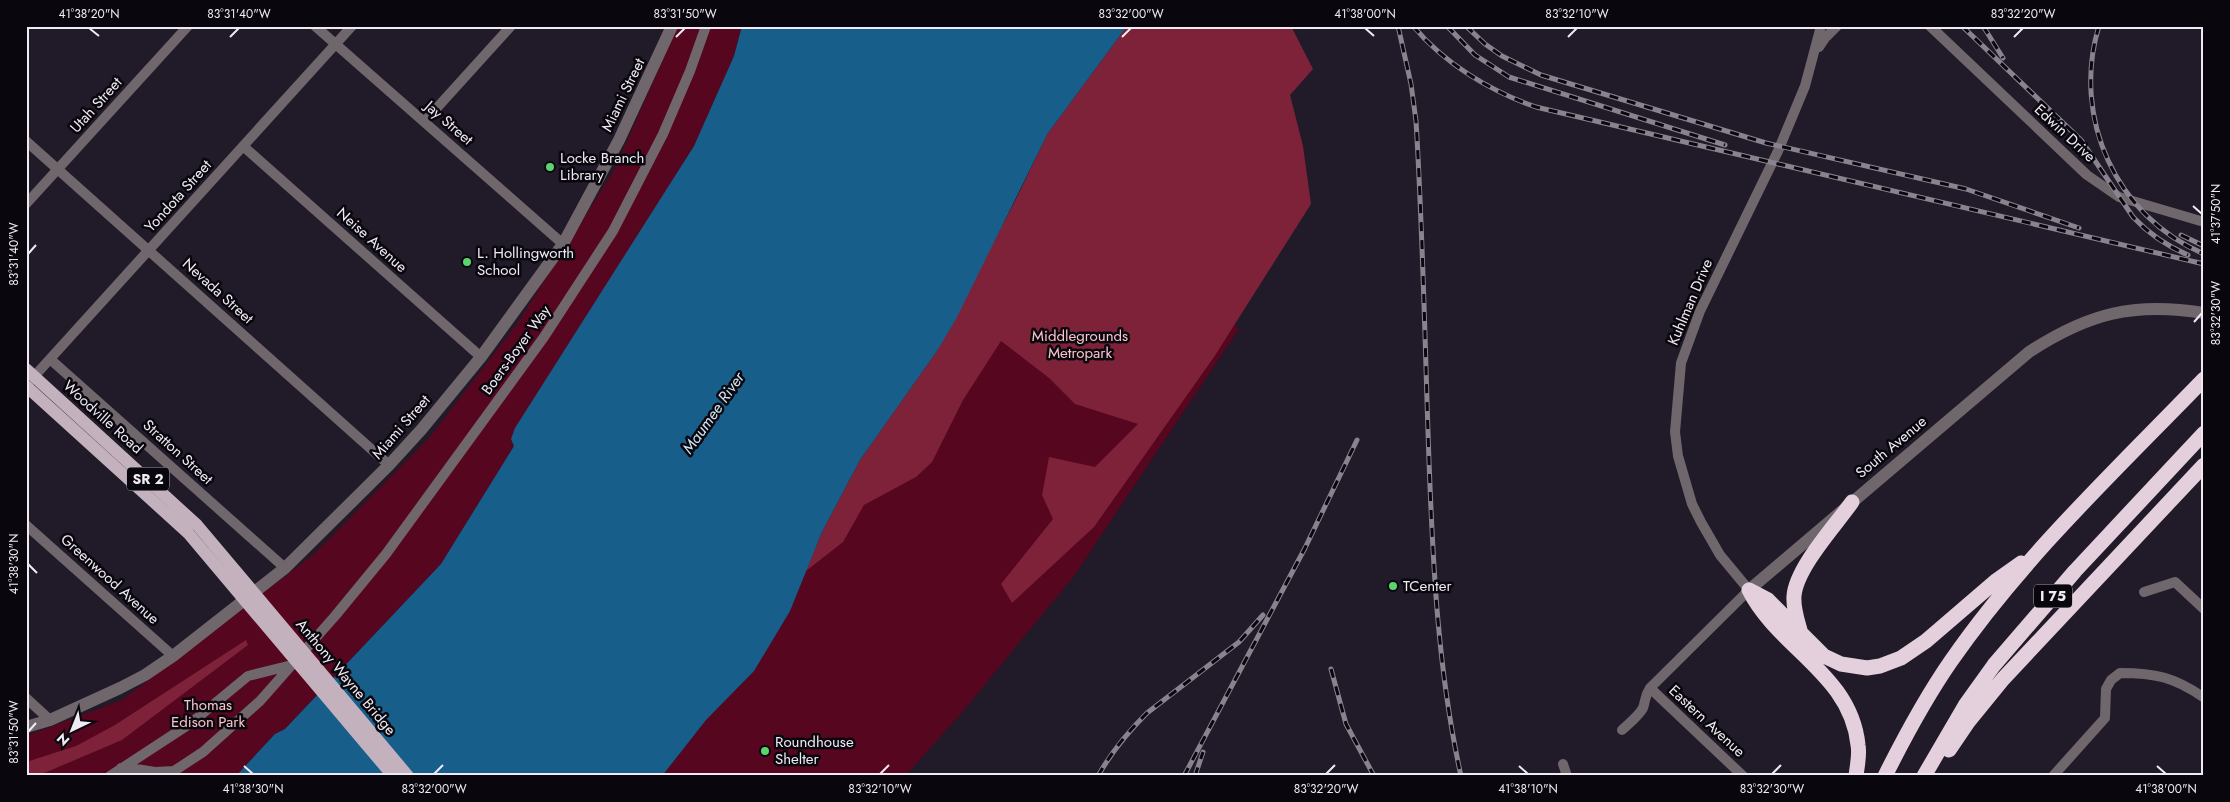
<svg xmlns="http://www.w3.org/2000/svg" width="2230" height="802" viewBox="0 0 2230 802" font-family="Jost,sans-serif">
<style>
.green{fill:#56061f}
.forest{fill:#7d2238}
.water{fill:#175e8b}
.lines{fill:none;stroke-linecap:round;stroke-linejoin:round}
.minor{stroke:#6f676c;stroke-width:10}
.tertiary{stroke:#6f676c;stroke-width:12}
.primary{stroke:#c3b2bd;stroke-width:12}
.motorway{stroke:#e4cfdd;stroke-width:15}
.rail-casing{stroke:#89838f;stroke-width:5}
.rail{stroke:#09070d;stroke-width:3;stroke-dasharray:9;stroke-linecap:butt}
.ticks{fill:none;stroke:#efeaf4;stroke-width:2}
.poi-dot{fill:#5ad56e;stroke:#09070d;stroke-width:2}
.labels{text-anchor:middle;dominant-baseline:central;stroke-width:5;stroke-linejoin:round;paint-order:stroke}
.shield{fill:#09070d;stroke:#aaa6af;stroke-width:1}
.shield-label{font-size:14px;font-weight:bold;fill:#efeaf4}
.street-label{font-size:15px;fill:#efeaf4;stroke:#09070d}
.poi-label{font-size:15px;fill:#efeaf4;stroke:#09070d;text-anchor:start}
.park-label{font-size:15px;fill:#fac4cb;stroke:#09070d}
.water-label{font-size:16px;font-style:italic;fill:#d0e4f4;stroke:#09070d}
.neatline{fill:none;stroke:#efeaf4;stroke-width:2}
.ticks-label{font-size:12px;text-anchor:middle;fill:#efeaf4}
</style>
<rect width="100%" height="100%" fill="#211a29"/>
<path class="green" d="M678 26H742L734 56 694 146 605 288 514 446 441 564 285 729 275 734 236 776H26V736L122 700 213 632 314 554 429 438 519 321 614 170Z
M1048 133 1239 329 1074 576 959 716 905 776H662L706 720 754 671 822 532 1015 201Z"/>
<path class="forest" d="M1127 26H1291L1313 69 1290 95 1303 146 1311 204 1214 357 1094 527 1012 603 1001 584 1053 519 1042 495 1049 457 1095 467 1138 424 1075 404 1049 378 1001 341 963 400 932 462 916 477 864 505 843 542 806 571 822 532 860 460 937 351 1015 201 1048 133Z
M246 640 248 645 122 740 42 774 26 776V762L76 746 115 725Z"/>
<path class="water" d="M742 26H1127L1048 133 956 319 937 351 860 460 822 532 790 611 754 671 706 720 662 776H236L275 734 285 729 441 564 514 446 511 439 515 428 694 146 734 56Z"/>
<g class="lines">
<path class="minor" d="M315 26 563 244
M1930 26 2087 175 2119 197 2204 222
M1819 47 1825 38 1837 26
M425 121 511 26
M26 141 389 465
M243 146 481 357
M26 204 188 26
M50 359 285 568
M30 381 352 26
M26 525 173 656
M2144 592 2175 582 2204 609
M1650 688 1743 776
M26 698 50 720
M1622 730C1629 723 1638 717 1643 708 1646 700 1644 697 1650 688L1749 590 1720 555 1701 522 1692 504 1678 456 1675 432 1681 363 1700 311 1778 151 1805 86 1821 26
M1563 764 1567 776
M121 768H130L155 772 174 771 203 752 260 701 335 616 386 554 544 337 613 231 663 134 690 71 706 26
M110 776 191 723 248 676 292 665
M2053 776 2105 718 2106 689 2111 680 2120 673C2155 673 2174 677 2203 697"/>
<path class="tertiary" d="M1749 590 2029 352C2089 313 2133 302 2204 313
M26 727 50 720 120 688 145 675 173 656 285 568 389 465 421 430 481 357 563 244 619 140 672 26"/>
<path class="primary" d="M26 369 197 525 408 776
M26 386 188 533 393 776"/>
<path class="motorway" d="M1749 590 1768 600 1824 656 1841 664 1867 668 1880 666 1901 658 1926 641 1997 580 2021 563
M1749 590C1778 648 1851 674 1858 745 1860 755 1857 766 1856 776
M1800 630C1797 619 1793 608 1794 596 1796 568 1835 526 1852 502
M1949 750 1968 722 2003 679 2204 465
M1885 776C1905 736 1926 697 1951 661 2023 557 2116 470 2204 379
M1924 776 1966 704 1994 665 2075 571 2204 433"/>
<defs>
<path id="rail" d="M1398 26 1411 84 1416 121C1423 234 1425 348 1429 461 1433 567 1438 672 1461 776
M1413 26C1445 64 1490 91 1536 107L2204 264
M1447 26 1475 55 1509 77 1725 145
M1466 26 1485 44 1502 56 1541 75 1766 143 1966 189 2079 228
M1962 26 2081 140 2133 217C2149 234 2167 246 2188 255
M1983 26 2003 58
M2099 26C2071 117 2116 217 2204 254
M2181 235 2204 246
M1331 669 1346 724 1374 776
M1098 776C1112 751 1127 733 1147 713L1239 642 1263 615
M1184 776 1305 548 1357 440
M1195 776 1203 752"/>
</defs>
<use href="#rail" class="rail-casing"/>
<use href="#rail" class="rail"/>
</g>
<path class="ticks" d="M89 28 99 36M1365 28 1374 36M230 37 239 28M676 37 685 28M1122 37 1131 28M1568 37 1577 28M2014 37 2023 28M2193 206 2202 214M28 254 36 245M2194 322 2202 313M28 564 37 573M28 732 36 723M244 766 253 774M1519 766 1528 774M2157 766 2166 774M434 774 443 765M880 774 889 765M1326 774 1335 765M1772 774 1781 765"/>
<g class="poi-dot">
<circle cx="550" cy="167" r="5"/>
<circle cx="467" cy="262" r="5"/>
<circle cx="1393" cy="586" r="5"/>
<circle cx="765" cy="751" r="5"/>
</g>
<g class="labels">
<g class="shield">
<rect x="127" y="467.5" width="42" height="23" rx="4"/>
<rect x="2034" y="584.5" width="38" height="23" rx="4"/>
</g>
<g class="shield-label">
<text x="148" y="479">SR 2</text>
<text x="2053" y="596">I 75</text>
</g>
<g class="street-label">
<text transform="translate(623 95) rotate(-64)">Miami Street</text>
<text transform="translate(96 105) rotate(-48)">Utah Street</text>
<text transform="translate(449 123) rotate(41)">Jay Street</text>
<text transform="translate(2065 133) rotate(43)">Edwin Drive</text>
<text transform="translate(178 196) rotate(-48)">Yondota Street</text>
<text transform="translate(372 240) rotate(42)">Neise Avenue</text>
<text transform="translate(218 291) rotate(42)">Nevada Street</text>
<text transform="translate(1690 302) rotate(-67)">Kuhlman Drive</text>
<text transform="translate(516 350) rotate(-54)">Boers-Boyer Way</text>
<text transform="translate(103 417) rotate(42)">Woodville Road</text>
<text transform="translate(401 427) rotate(-49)">Miami Street</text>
<text transform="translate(1891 447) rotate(-40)">South Avenue</text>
<text transform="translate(178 452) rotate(42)">Stratton Street</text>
<text transform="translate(110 579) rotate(42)">Greenwood Avenue</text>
<text transform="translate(346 677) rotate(50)">Anthony Wayne Bridge</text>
<text transform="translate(1707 721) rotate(43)">Eastern Avenue</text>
</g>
<g class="poi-label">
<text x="560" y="158">Locke Branch<tspan x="560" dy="17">Library</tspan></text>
<text x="477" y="253">L. Hollingworth<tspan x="477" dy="17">School</tspan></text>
<text x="1403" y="586">TCenter</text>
<text x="775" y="742">Roundhouse<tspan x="775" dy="17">Shelter</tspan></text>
</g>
<g class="park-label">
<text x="1080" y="336">Middlegrounds<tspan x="1080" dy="17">Metropark</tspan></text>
<text x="208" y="705">Thomas<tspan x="208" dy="17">Edison Park</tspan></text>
</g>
<g class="water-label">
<text transform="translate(713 413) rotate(-55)">Maumee River</text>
</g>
</g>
<rect width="2230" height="802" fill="none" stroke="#09070d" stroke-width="55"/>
<g transform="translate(72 730) rotate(223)" stroke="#09070d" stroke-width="4" paint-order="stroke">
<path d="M0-4L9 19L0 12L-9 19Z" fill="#efeaf4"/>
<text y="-8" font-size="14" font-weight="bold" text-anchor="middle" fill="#efeaf4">N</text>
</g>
<rect x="28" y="28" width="2174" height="746" class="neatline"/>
<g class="ticks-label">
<text x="89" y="18">41°38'20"N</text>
<text x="239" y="18">83°31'40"W</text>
<text x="685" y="18">83°31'50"W</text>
<text x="1131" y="18">83°32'00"W</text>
<text x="1365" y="18">41°38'00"N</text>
<text x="1577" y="18">83°32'10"W</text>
<text x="2023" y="18">83°32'20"W</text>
<text transform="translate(2216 214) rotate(-90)" y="4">41°37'50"N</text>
<text transform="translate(14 254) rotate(-90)" y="4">83°31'40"W</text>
<text transform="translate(2216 313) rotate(-90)" y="4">83°32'30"W</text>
<text transform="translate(14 564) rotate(-90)" y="4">41°38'30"N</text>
<text transform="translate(14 732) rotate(-90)" y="4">83°31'50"W</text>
<text x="253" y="793">41°38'30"N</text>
<text x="434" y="793">83°32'00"W</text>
<text x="880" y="793">83°32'10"W</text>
<text x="1326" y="793">83°32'20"W</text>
<text x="1528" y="793">41°38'10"N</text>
<text x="1772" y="793">83°32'30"W</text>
<text x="2166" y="793">41°38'00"N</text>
</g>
</svg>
